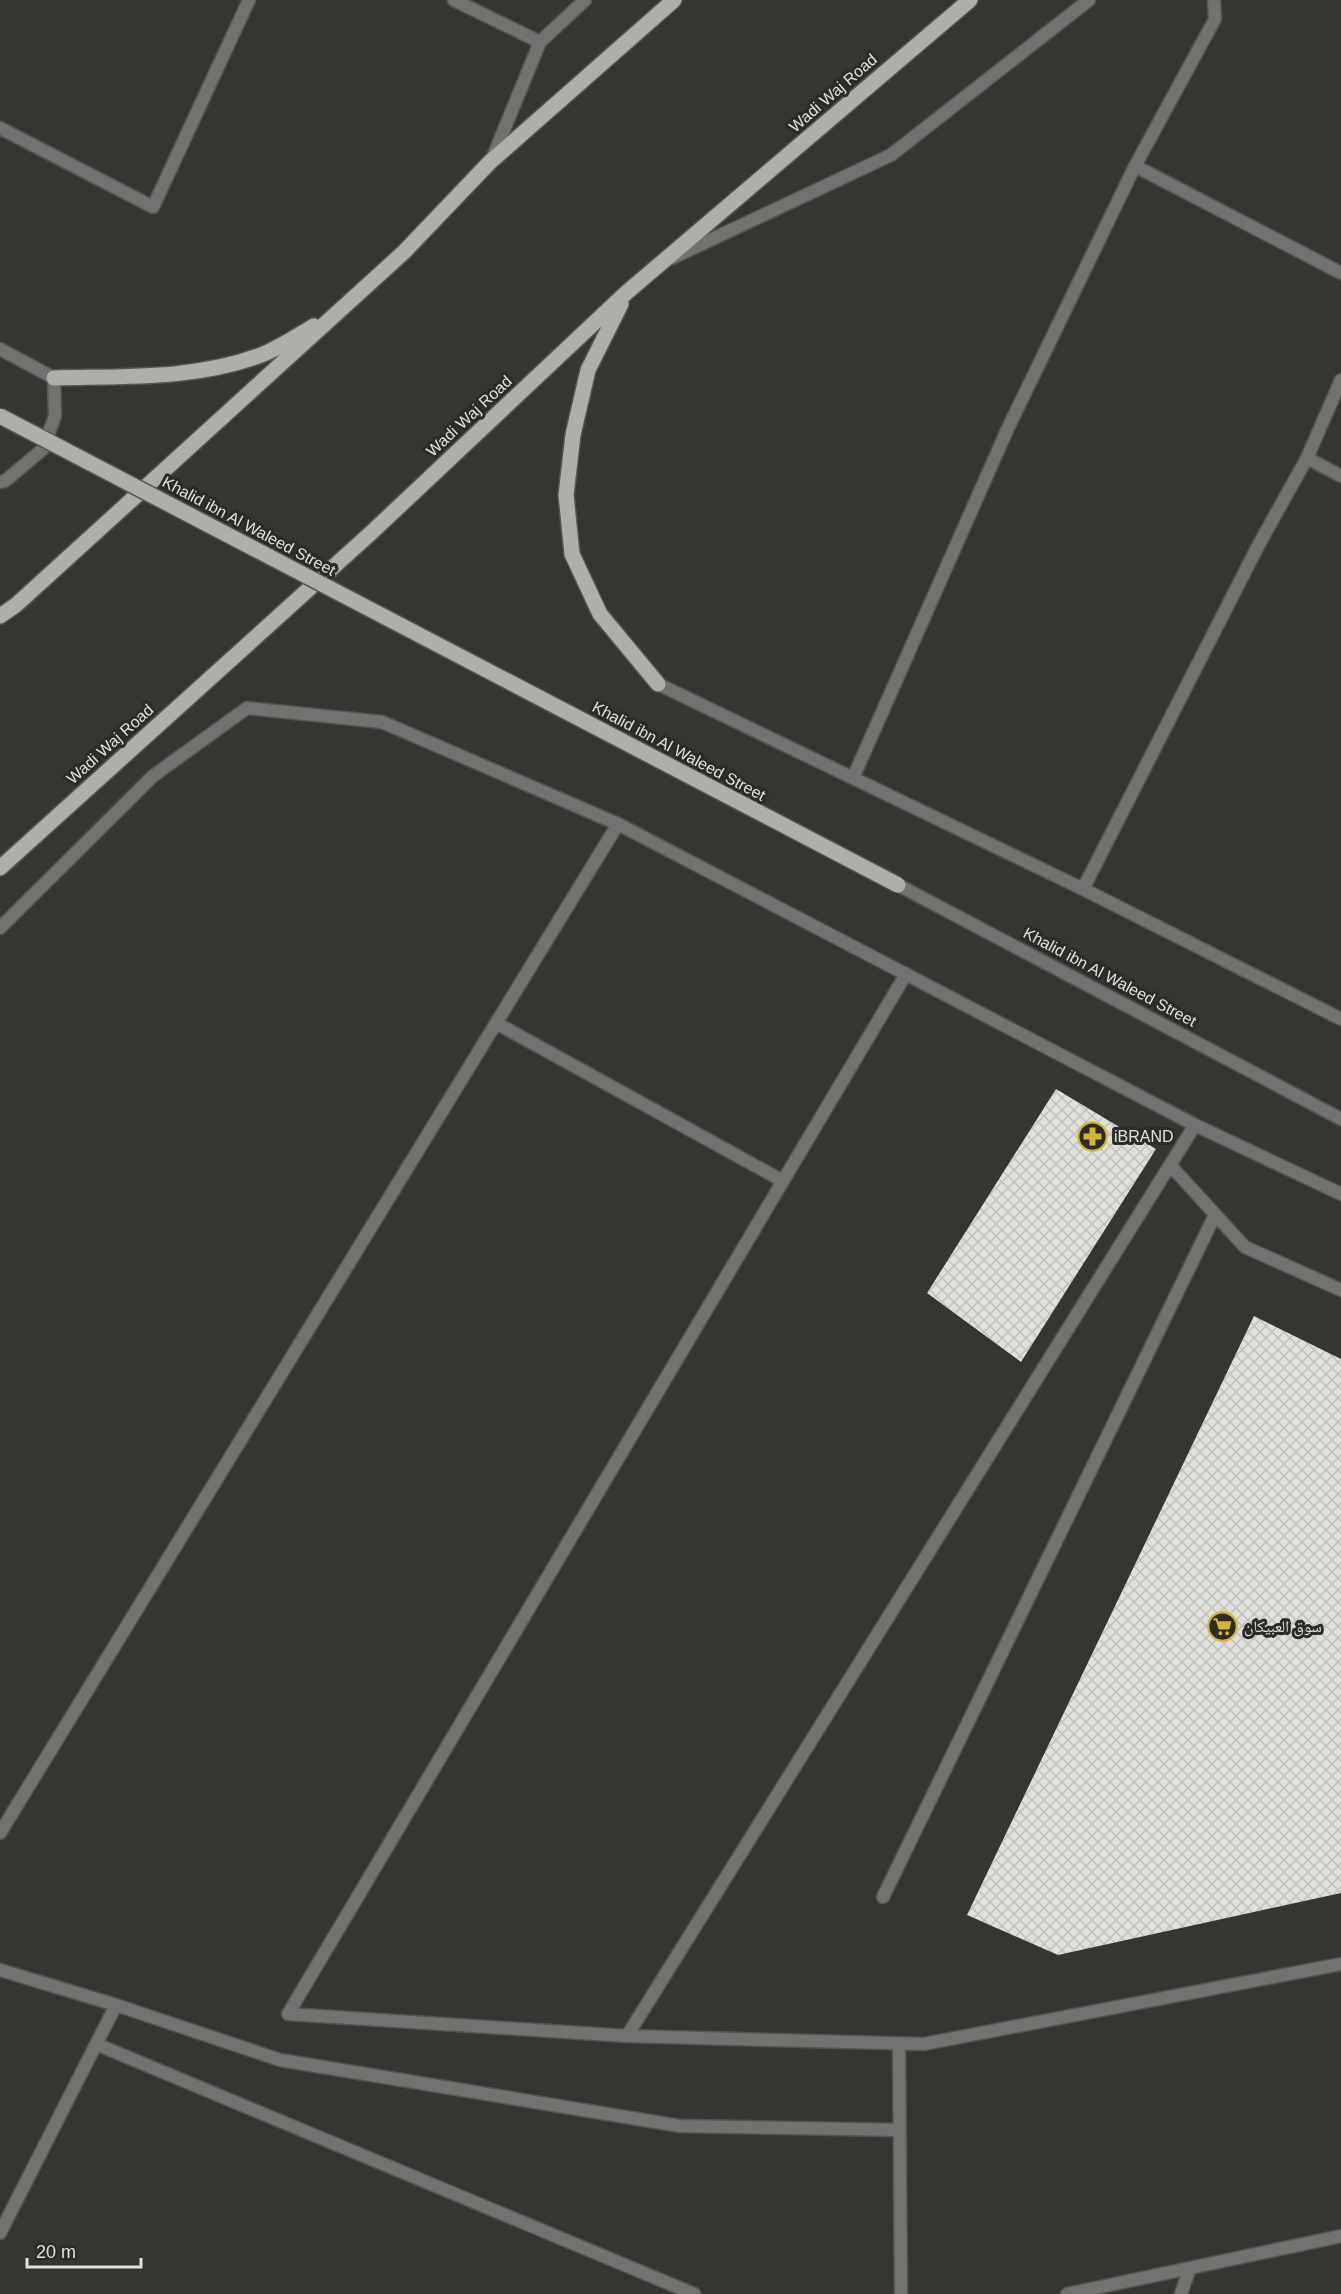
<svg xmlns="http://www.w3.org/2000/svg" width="1341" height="2294" viewBox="0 0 1341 2294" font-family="Helvetica,'Noto Naskh Arabic',sans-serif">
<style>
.building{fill:url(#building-cross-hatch)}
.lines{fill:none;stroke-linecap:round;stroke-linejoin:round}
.minor-casing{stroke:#55544f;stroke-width:15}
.tertiary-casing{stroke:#55544f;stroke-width:15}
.primary-casing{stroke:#55544f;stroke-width:18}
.minor{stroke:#737270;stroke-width:12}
.tertiary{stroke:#737270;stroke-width:12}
.primary{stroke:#afaea9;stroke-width:15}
.primary-bridge-casing{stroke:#55544f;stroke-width:18;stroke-linecap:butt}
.primary-bridge{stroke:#afaea9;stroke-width:15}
.labels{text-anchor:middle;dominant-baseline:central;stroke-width:6;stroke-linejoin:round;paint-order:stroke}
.street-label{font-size:16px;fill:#e1e0dd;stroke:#2c2b27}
.poi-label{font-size:16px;fill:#e1e0dd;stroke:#2c2b27;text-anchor:start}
</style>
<defs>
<pattern id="building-cross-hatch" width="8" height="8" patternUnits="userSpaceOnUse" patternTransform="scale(1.5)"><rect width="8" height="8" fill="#e1dfd9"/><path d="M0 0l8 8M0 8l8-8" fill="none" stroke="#c2c0bb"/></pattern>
</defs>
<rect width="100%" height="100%" fill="#363530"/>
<path class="building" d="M1056 1089 1156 1149 1021 1362 927 1293Z
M1254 1316 1341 1359V1893L1058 1955 967 1915Z"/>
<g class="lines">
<defs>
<path id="minor" d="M454 0 540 42
M0 128 153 207 249 0
M492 159 540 42 585 0
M1135 166 1341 273
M672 258 891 155 1089 0
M0 349 54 378 55 416 43 449 5 481 0 482
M1307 458 1341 476
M658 684 1083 889 1341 1019
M853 778 1008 428 1135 166 1215 19 1214 0
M1083 889 1258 546 1307 458 1341 380
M906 974 288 2014 627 2036 924 2044 1341 1964
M496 1023 783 1181
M1170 1165 1245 1247 1341 1290
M0 1833 618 824
M883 1897 1215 1215
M0 1970 116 2005 280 2060 680 2126 899 2130
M627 2036 1195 1125
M96 2044 694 2294
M899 2044 901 2294
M0 2233 116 2005
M1067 2294 1341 2236
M1181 2294 1190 2268"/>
<path id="tertiary" d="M898 885 1341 1119
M0 928 153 776 247 708 382 722 618 824 1195 1125 1341 1194"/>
<path id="primary" d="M621 304 588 370 573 435 566 495 572 554 600 614 658 684
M54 378C123 376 195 380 261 355 279 348 297 336 314 326
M0 616 16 605 404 252 490 162 674 0
M0 868 372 532 626 293 970 0"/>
</defs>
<use href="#minor" class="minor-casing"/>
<use href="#tertiary" class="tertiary-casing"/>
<use href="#primary" class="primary-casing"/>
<use href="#minor" class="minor"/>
<use href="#tertiary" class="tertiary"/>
<use href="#primary" class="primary"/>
<defs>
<path id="primary-bridge" d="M0 416 898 885"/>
</defs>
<use href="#primary-bridge" class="primary-bridge-casing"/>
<use href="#primary-bridge" class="primary-bridge"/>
</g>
<defs>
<symbol id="pharmacy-ring" viewBox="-11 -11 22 22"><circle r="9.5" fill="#2c2b27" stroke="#d5b534" stroke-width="1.5"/><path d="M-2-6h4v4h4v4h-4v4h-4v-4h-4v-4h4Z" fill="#d5b534"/></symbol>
<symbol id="supermarket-ring" viewBox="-11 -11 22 22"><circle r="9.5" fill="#2c2b27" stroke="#d5b534" stroke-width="1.5"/><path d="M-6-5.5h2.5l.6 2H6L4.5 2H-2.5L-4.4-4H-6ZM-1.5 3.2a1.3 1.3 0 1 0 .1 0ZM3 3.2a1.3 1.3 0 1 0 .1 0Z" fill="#d5b534"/></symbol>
</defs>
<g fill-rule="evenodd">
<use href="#pharmacy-ring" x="1076" y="1120" width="33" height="33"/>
<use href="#supermarket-ring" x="1206" y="1610" width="33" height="33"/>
</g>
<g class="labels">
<g class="street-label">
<text transform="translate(833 93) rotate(-41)">Wadi Waj Road</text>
<text transform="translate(469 416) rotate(-43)">Wadi Waj Road</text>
<text transform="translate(249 526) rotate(28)">Khalid ibn Al Waleed Street</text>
<text transform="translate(110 744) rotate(-42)">Wadi Waj Road</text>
<text transform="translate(679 751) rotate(28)">Khalid ibn Al Waleed Street</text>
<text transform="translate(1110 977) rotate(28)">Khalid ibn Al Waleed Street</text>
</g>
<g class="poi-label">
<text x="1114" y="1136">iBRAND</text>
<text x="1244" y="1626">سوق العبيكان</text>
</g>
</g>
<path d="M27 2258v9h114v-9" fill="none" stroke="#e1e0dd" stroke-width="3"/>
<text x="36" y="2258" font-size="18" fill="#e1e0dd" stroke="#2c2b27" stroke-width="4.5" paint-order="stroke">20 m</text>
</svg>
